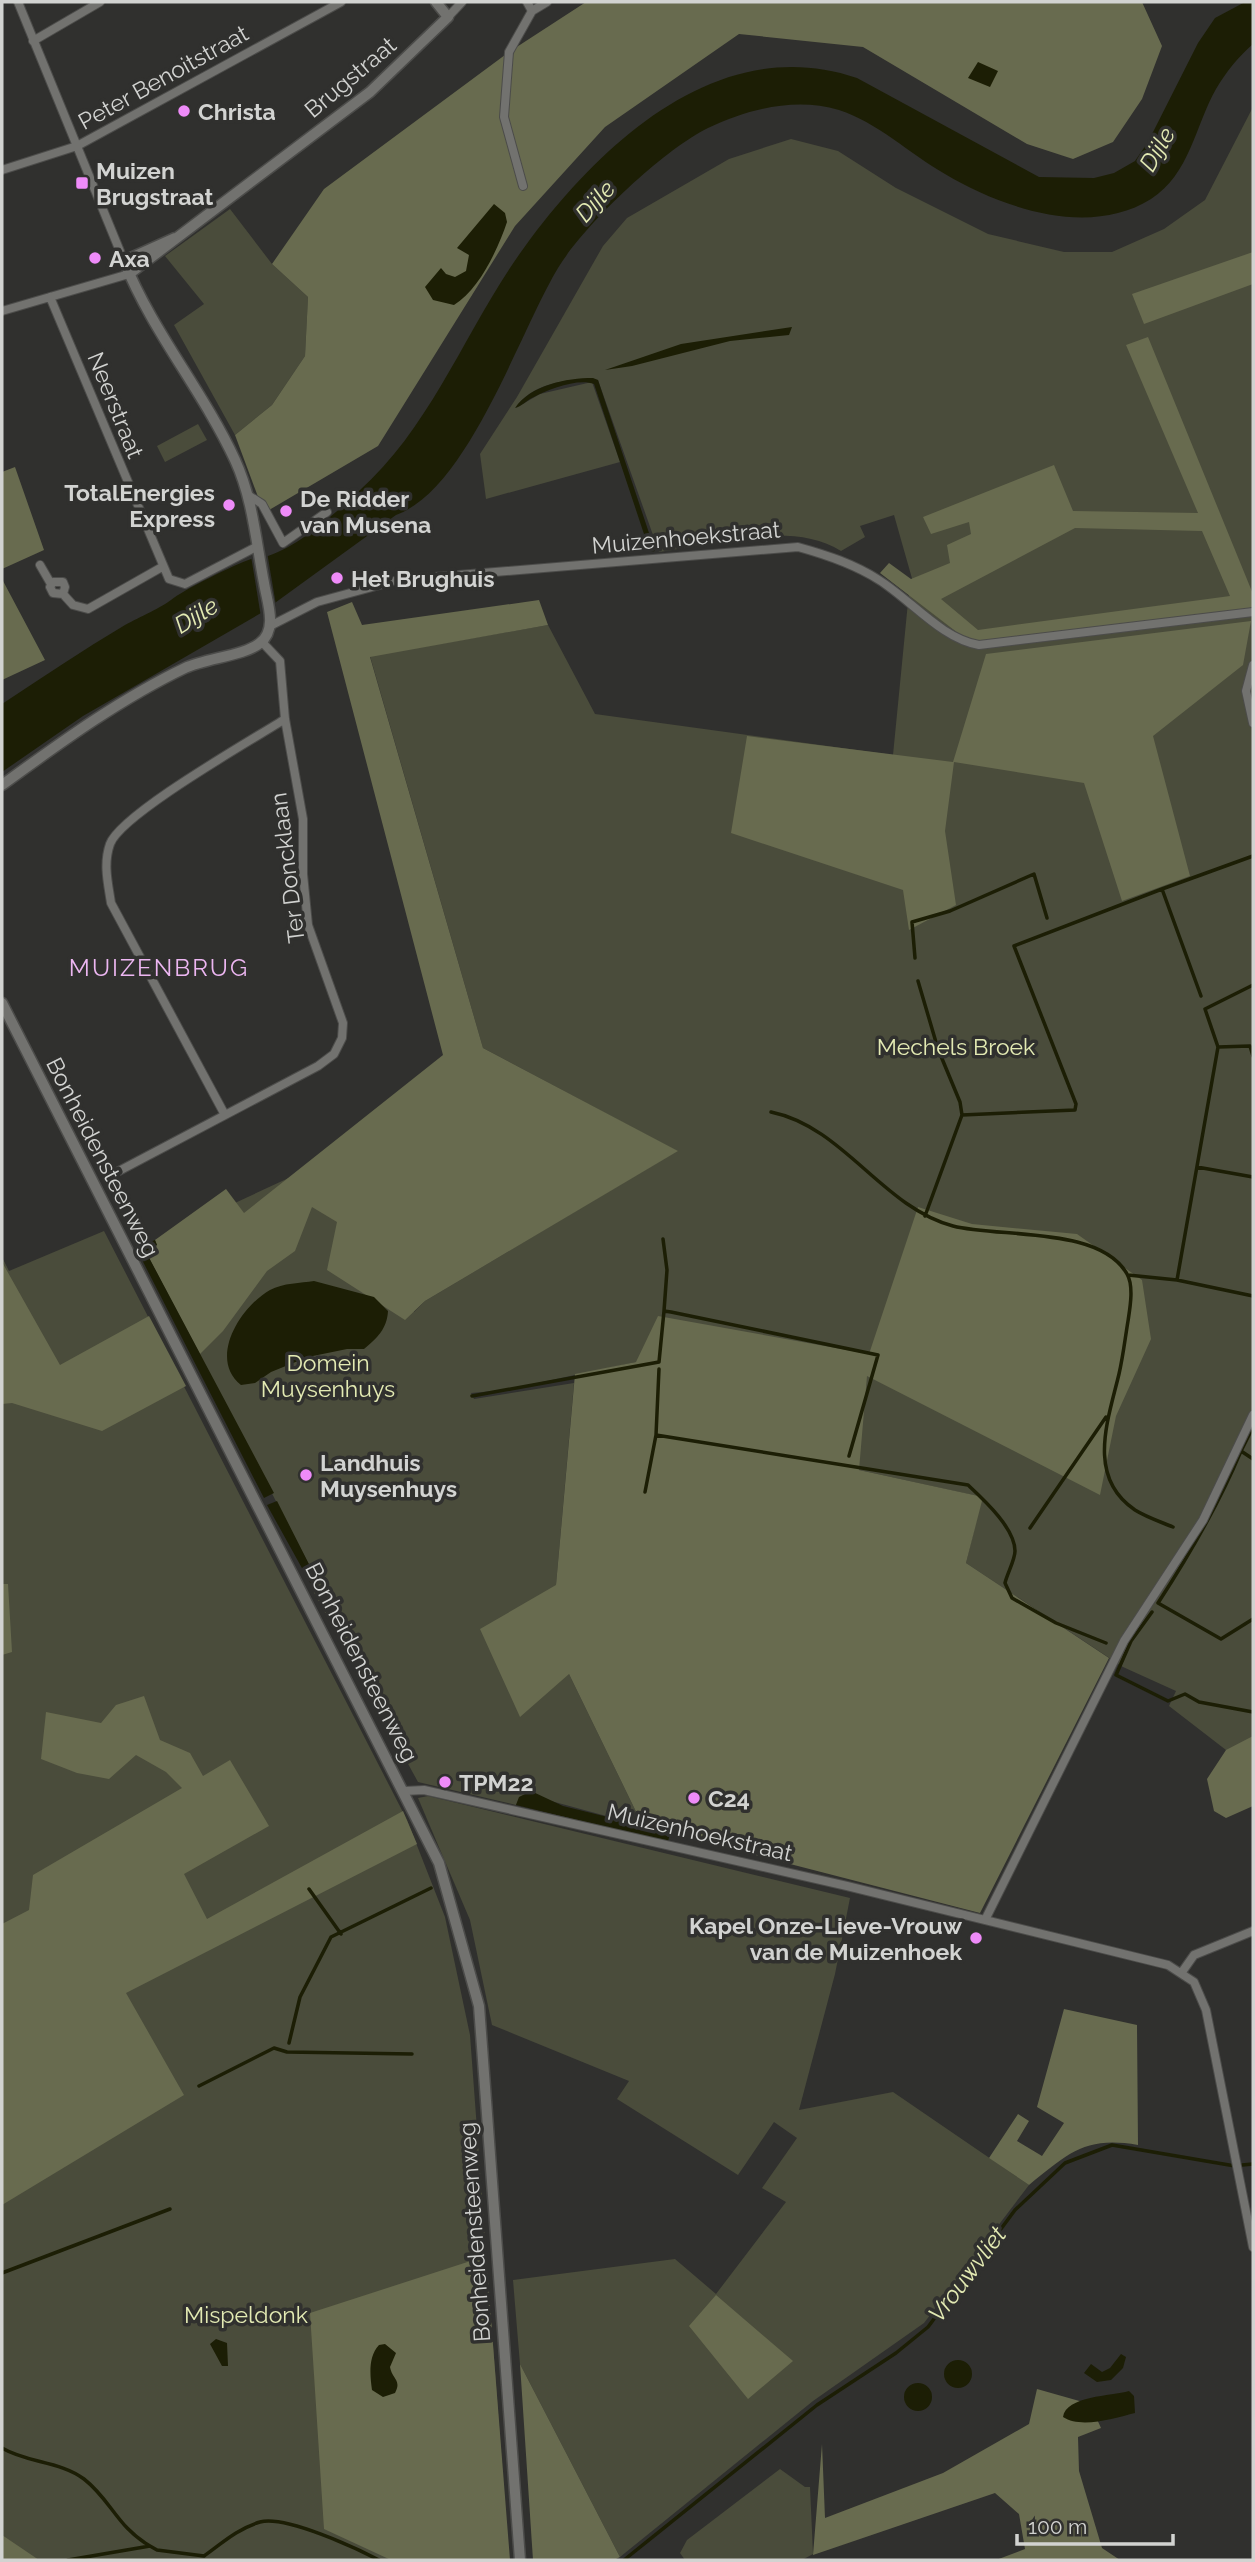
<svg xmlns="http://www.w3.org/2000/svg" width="1255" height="2562" viewBox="0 0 1255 2562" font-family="Raleway,sans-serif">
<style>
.green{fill:#4a4c3b}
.forest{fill:#686b4f;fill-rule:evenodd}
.water{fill:#1c1e05}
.pier{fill:#30302e}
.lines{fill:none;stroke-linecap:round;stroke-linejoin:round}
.stream{stroke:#1c1e05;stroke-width:3.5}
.minor-casing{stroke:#4c4c4a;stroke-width:10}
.tertiary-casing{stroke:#4c4c4a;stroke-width:13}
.minor{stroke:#72726f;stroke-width:8}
.tertiary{stroke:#72726f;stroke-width:10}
.poi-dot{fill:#ee8bf8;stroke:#30302e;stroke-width:2.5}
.labels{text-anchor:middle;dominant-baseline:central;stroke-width:7;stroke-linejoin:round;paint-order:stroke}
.street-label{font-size:23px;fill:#d2d3d1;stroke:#30302e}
.poi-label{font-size:23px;font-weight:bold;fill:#d2d3d1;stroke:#30302e;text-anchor:start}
.park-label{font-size:23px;fill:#e3eab3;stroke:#30302e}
.water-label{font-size:24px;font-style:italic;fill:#e3eab3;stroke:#30302e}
.neighbourhood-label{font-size:24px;letter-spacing:2px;fill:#ecb6f1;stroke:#30302e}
</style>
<rect width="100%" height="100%" fill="#30302e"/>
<path class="green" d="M1253 107V1799L1226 1750 1169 1706 1176 1691 1123 1667 966 1563 982 1497 859 1470 636 1362 505 1390 471 1393 474 1399 574 1383 556 1585 569 1674 643 1826 551 1801H518L516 1805 418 1782 312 1589 316 1578 146 1252 157 1245 155 1240 334 1157 414 1312 425 1301 677 1151 483 1048 370 656 548 625 595 714 893 755 909 592 915 589 894 515 860 526 865 537 841 551C792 520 713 544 659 552L598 380C570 378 531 383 516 408L540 394 592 382 620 462 486 499 480 454 517 397 603 246 627 218 729 159 791 139 838 151 896 188 988 234 1064 252H1112L1164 229 1205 200Z
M230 209 272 264 308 297 305 356 272 405 235 435 174 325 204 304 165 256Z
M198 424 207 440 165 462 157 446Z
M104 1231 407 1820 445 1917 470 2035 509 2560H2V1257L9 1271Z
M428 1796 850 1898 835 1974 799 2110 893 2092 1029 2185 924 2323 813 2401 620 2557 520 2364 513 2280 675 2259 716 2294 786 2202 762 2188 797 2138 774 2122 738 2175 617 2099 629 2081 492 2025 470 1920 418 1798Z
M780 2469 805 2487H810L813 2554 802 2560H685L680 2553 687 2540Z"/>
<path class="forest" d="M586 2H1142L1162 46 1142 99 1113 142 1073 159 1027 144 863 47 739 34 605 127 515 226 378 446 264 513 235 435 272 405 305 356 308 297 272 264 324 189 509 52Z
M1253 252V284L1144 324 1132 294Z
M1148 337 1253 594V608L985 642 967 640 880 573 889 563 911 579 950 563 947 545 971 534 969 522 931 534 923 517 1054 465 1073 511 1198 513 1126 345ZM1075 528 1202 531 1230 596 978 630 941 599Z
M15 467 44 550 2 569V472Z
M2 579 45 660 2 680Z
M539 600 548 625 370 657 483 1048 678 1151 425 1301 405 1320 327 1270 337 1222 312 1207 295 1251 267 1271 223 1331 200 1354 146 1252 157 1245 155 1240 226 1189 244 1213 443 1055 327 612 352 602 362 625Z
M1251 621 1243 665 1153 736 1190 876 1122 901 1084 783 954 762 945 831 956 905 909 930 903 890 731 833 747 736 953 762 986 654Z
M918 1207 972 1224 1077 1234 1142 1280 1151 1339 1116 1416 1100 1495 867 1376 859 1470 983 1497 966 1563 1109 1658 980 1913 643 1826 569 1674 520 1717 480 1629 556 1585 575 1374 636 1362 658 1316 869 1354Z
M2 1262 60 1365 149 1316 186 1386 102 1431 12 1403 2 1404Z
M2 1584H8L12 1652 2 1655Z
M144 1696 160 1740 190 1753 203 1776 230 1760 269 1826 184 1874 207 1919 403 1811 417 1844 126 1993 184 2095 2 2205V1924L29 1910 33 1875 182 1788 166 1772 136 1755 109 1779 77 1773 41 1759 46 1712 101 1723 116 1705Z
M1253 1736V1806L1226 1818 1214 1811 1207 1779 1226 1750Z
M1064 2009 1137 2025 1138 2145C1085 2136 1069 2153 1029 2185L989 2158 1018 2114 1029 2121 1017 2141 1042 2156 1064 2123 1037 2107Z
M486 2256 510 2560H391L324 2529 310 2313Z
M716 2295 793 2361 748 2399 689 2326Z
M520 2364 620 2557 614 2560H533Z
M1037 2389 1090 2404 1101 2428 1078 2437 1079 2471 1102 2548 1120 2560H996L1025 2549 1019 2514 995 2493 813 2555 822 2444 825 2518 943 2473 1029 2424Z
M2 2535 39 2560H2Z"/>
<path class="water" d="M1245 2H1253V44C1238 57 1226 72 1216 89 1195 126 1190 174 1151 199 1089 238 1002 208 945 174 910 154 877 122 839 110 795 97 748 109 708 128 663 150 584 225 558 268 519 333 468 489 396 515L261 613 83 716 2 772V704C43 677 83 650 125 625 140 617 162 607 171 600 183 590 236 564 251 559 257 557 263 558 268 556 301 545 334 514 359 491 434 424 467 325 526 245 601 143 720 31 857 78L1039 177 1094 178 1114 173 1135 161 1148 142 1198 43 1215 18Z
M978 62 998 71 990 87 968 78Z
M494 204 505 213 507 222C498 249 479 290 454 305L433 300 425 287 441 268 446 274 455 277 466 271 469 255 457 248Z
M792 327 789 335 730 341 632 366 605 370 681 344Z
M593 378 598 380 655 551 650 552 594 384C578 378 549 389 534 397 527 400 521 407 515 408 531 385 566 378 593 378Z
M155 1240 157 1245 146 1252 274 1493 264 1498 136 1248Z
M314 1281 374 1297 388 1311C387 1329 377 1338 364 1349H347L308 1357 271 1372 255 1383 241 1385C208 1359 240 1307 270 1290 283 1283 301 1283 314 1281Z
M277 1501 316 1578 313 1588 267 1505Z
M531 1791 563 1806 648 1827 669 1837 668 1842 516 1805 519 1797Z
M216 2339 227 2343 228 2366H222L210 2344Z
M385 2344 396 2353 390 2367C392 2379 402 2380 395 2393L383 2397 372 2390C370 2375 368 2357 379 2345Z
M1121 2354 1126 2357 1123 2368 1111 2380 1097 2382 1084 2373 1091 2364 1102 2372 1110 2368Z
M944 2374a14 14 0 1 1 28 0a14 14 0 1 1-28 0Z
M904 2397a14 14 0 1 1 28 0a14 14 0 1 1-28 0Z
M1129 2391 1134 2396 1135 2413C1115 2418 1081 2429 1063 2417 1066 2396 1111 2396 1129 2391Z"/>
<path class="pier" d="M267 552 276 605 261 617 251 556Z"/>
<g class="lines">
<path class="stream" d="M915 958 912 922 950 911 1034 874 1047 918
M918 981 938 1049 960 1102 962 1115
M1201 996 1162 889 1253 856
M1218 1047 1250 1046 1253 1056
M771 1112C844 1127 882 1207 953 1226 1000 1238 1100 1226 1127 1274 1134 1286 1130 1308 1128 1321 1125 1339 1123 1357 1119 1374 1108 1420 1086 1477 1135 1510 1146 1517 1161 1522 1173 1527
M1197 1167 1253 1177
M925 1216 962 1115 1075 1110 1076 1104 1014 946 1162 889
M663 1239 667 1270 664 1311
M1128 1275 1177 1280 1218 1047 1205 1009 1253 985
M1177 1280 1253 1296
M472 1396 659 1362 664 1311 671 1312 878 1355 849 1456
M1253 1427 1241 1451 1253 1459
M656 1435 659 1369
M1241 1451C1218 1506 1190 1554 1158 1603L1221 1639 1253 1619
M645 1492 656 1435 968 1485C983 1499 1015 1528 1015 1551 1015 1560 1007 1574 1005 1583L1012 1598 1056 1623 1106 1643
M1030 1528 1106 1417
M1152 1612 1131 1641 1116 1675 1168 1701 1185 1694 1199 1702 1253 1712
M309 1889 341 1934
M289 2043 300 1997 331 1937 431 1888
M199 2086 274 2048 287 2052 412 2054
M1242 2165 1253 2164
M2 2273 170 2209
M2 2448C27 2463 60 2461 84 2479 111 2500 117 2527 150 2546
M68 2560 150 2546 157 2550 204 2556C222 2543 239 2528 260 2522 285 2515 356 2548 379 2560
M624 2560 817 2405 896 2353 928 2327 1015 2210 1065 2163 1112 2145 1235 2166"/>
<defs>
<path id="minor" d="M18 2 124 261
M527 2 532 11 547 2
M448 17 462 2
M33 41 100 2
M2 170 77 146 341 2
M523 186 504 117 509 52 532 11
M50 297 169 579 185 584 258 546
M2 311 129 274
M248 495 262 504 283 543 327 512
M40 565 51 584
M63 594 65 587 63 582H53L50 587 53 593 63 594 73 605 88 609 162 567
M270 626 317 602 398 580 798 547C827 555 854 564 879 580 911 600 942 639 979 645L1253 612
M1253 665 1246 691 1253 723
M225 1115 111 903C108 883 103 864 110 844 121 814 252 740 285 719
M117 1172 318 1066 334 1054 342 1038 343 1023 308 925 303 874V819L285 719 280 661 262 642
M404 1791 424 1790 847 1886 1168 1965 1194 1982 1206 2010 1253 2247
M985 1920 1124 1641 1203 1520 1253 1415
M1182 1972 1194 1955 1253 1931"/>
<path id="tertiary" d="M129 274 370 92 448 17 436 2
M2 785C60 743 120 699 185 668 206 658 244 656 260 643 278 629 267 602 264 583 256 542 253 499 235 460 203 391 152 331 124 261L175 238
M2 1003 439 1863 479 2006 520 2560"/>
</defs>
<use href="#minor" class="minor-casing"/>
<use href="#tertiary" class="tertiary-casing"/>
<use href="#minor" class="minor"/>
<use href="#tertiary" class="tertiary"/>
</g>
<g class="poi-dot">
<circle cx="184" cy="111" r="7"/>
<rect x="75" y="176" width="14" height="14" rx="3.5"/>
<circle cx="95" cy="258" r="7"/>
<circle cx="229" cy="505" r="7"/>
<circle cx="286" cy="511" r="7"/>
<circle cx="337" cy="578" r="7"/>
<circle cx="306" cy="1475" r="7"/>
<circle cx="445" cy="1782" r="7"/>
<circle cx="694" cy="1798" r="7"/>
<circle cx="976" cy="1938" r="7"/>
</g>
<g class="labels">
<g class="street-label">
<text transform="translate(163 77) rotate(-29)">Peter Benoitstraat</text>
<text transform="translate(350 77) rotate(-40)">Brugstraat</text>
<text transform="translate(116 405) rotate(68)">Neerstraat</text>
<text transform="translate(686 537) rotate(-5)">Muizenhoekstraat</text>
<text transform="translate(287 868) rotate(-97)">Ter Doncklaan</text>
<text transform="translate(103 1157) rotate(63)">Bonheidensteenweg</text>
<text transform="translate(362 1662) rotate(63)">Bonheidensteenweg</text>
<text transform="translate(700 1832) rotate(13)">Muizenhoekstraat</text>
<text transform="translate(474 2232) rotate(-94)">Bonheidensteenweg</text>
</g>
<g class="poi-label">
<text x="198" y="111">Christa</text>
<text x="96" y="170">Muizen<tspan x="96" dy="26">Brugstraat</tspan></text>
<text x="109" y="258">Axa</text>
<text x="215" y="492" text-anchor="end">TotalEnergies<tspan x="215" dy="26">Express</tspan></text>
<text x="300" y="498">De Ridder<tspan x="300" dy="26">van Musena</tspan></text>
<text x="351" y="578">Het Brughuis</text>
<text x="320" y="1462">Landhuis<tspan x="320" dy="26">Muysenhuys</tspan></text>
<text x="459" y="1782">TPM22</text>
<text x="708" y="1798">C24</text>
<text x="962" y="1925" text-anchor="end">Kapel Onze-Lieve-Vrouw<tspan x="962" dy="26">van de Muizenhoek</tspan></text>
</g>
<g class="park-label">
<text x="956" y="1046">Mechels Broek</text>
<text x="328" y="1362">Domein<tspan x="328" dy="26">Muysenhuys</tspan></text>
<text x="246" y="2314">Mispeldonk</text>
</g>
<g class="water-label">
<text transform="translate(1157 149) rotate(-60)">Dijle</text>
<text transform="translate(595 201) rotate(-48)">Dijle</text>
<text transform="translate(196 615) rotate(-31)">Dijle</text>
<text transform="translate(967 2274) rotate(-53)">Vrouwvliet</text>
</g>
<g class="neighbourhood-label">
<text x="159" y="967">MUIZENBRUG</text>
</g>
</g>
<rect width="1255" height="2562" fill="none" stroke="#d2d3d1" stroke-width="7"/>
<path d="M1017 2534v10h156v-10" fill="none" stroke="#d2d3d1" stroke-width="3.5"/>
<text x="1028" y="2534" font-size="21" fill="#d2d3d1" stroke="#30302e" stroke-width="5" paint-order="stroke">100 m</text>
</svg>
